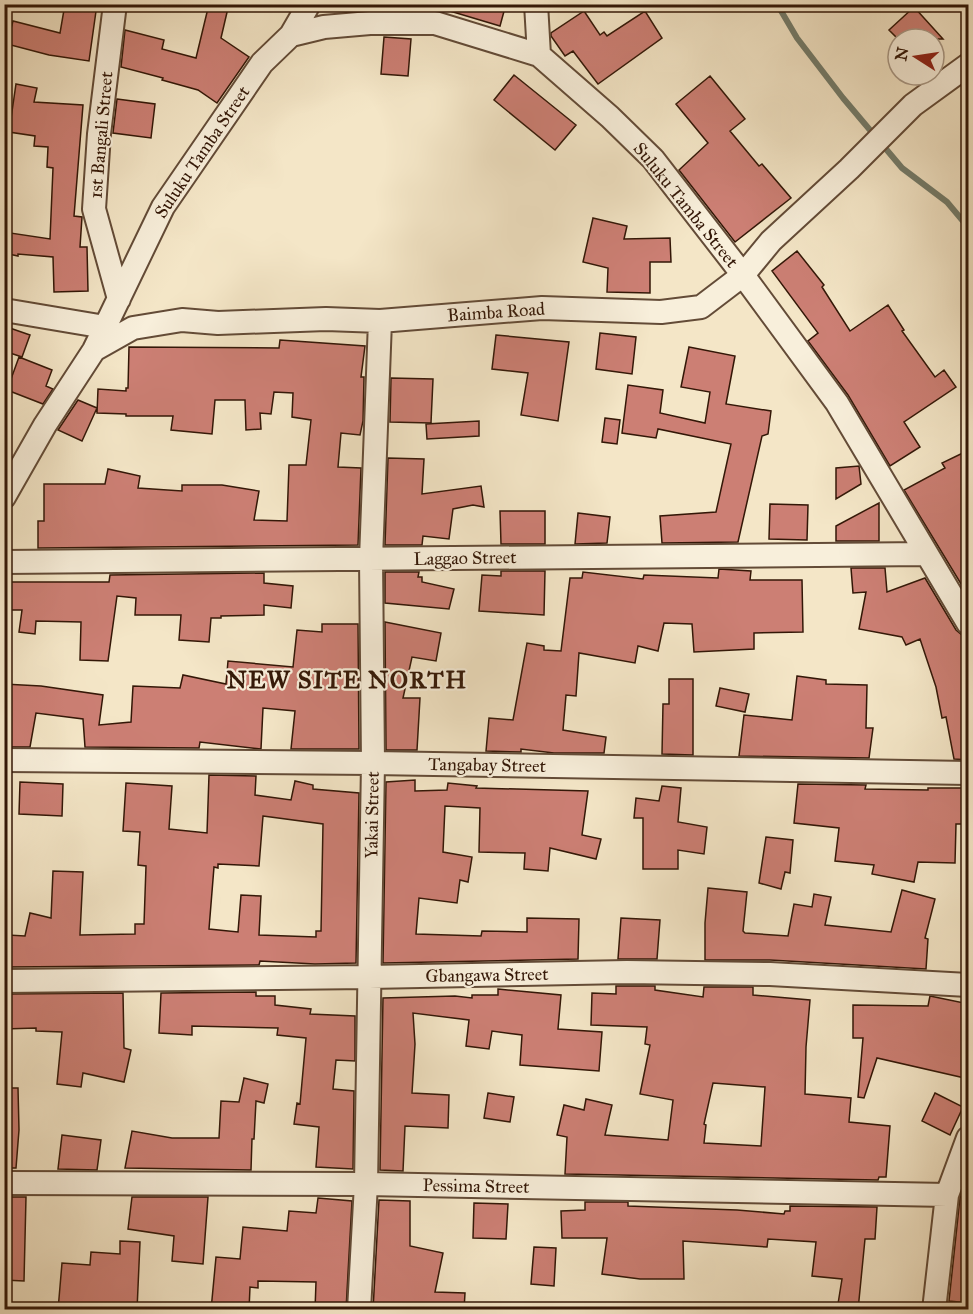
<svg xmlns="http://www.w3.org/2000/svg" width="973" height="1314" viewBox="0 0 973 1314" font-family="'IM FELL Great Primer',serif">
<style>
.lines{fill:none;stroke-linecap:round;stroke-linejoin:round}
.stream{stroke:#737c6b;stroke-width:6}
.building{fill:#cc7f74;stroke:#331707;stroke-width:1.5;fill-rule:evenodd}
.minor-casing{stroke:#634b37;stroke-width:26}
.minor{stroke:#f8efdb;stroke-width:22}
.labels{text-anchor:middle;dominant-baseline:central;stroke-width:4.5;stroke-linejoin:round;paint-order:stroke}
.street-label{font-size:18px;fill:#331707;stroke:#f8efdb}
.district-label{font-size:24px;font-weight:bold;letter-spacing:1.5px;fill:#331707;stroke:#f8efdb}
</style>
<rect width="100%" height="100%" fill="#f4e6c7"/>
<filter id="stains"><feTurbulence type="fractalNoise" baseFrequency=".00333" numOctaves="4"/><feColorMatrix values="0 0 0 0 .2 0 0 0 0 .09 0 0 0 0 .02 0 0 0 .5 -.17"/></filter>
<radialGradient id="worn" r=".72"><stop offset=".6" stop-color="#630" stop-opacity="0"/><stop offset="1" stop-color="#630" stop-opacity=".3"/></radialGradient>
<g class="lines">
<path class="stream" d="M777 4 797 38 843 98 902 168 947 202 968 227"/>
</g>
<path class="building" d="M65 4H97L89 61 49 55 7 44 13 21 60 33Z
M209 4 228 8 221 38 249 57 217 103 198 90 162 80 163 78 121 67 125 30 164 40 162 49 196 58Z
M444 4H506L500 26 443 9Z
M914 7 943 39H898L889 30Z
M584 11 600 35 604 32 607 36 645 11 662 38 598 84 573 51 565 56 551 36V33Z
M384 37 411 39 408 76 381 74Z
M514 75 576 125 555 150 494 100Z
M710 76 745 119 730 131 759 166 762 164 791 198 735 242 679 170 708 143 676 104Z
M16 84 37 88 34 102 83 105 74 216 82 217 80 247H87L88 291 54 292 53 257 18 254V256L4 253V232L50 239 53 168 47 167 48 147 34 146 35 136 9 132Z
M117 99 155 104 151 138 113 133Z
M593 218 627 226 624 239 670 238 671 262H650V293L607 292 608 268 583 262Z
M797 251 824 285 822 287 850 331 888 305 904 330 902 331 935 377 944 370 956 387 904 422 920 447 890 466 848 395 808 341 818 333 772 271Z
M4 326 30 335 22 357 4 351Z
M600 333 636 337 632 374 596 369Z
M496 335 569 342 558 421 521 415 528 373 492 369Z
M280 340 365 346 361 377H364L363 421 360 435 341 433 338 467 361 468 358 545 38 548V521H44V484H105L108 469 140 476 138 488 182 491V485H222L259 491 254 520 287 521 289 465H306L311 420 292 417 293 393 274 392 271 414 260 413 261 429 246 430 245 400H215L212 434 171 430 173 416H126V414L97 413 98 389 126 391V388H128L129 347 279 348Z
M689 347 735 356 726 404 771 411 768 434 762 436 738 542 662 543 660 516 716 512 731 444 658 429 656 438 622 433 628 385 663 390 660 413 705 423 710 392 681 387Z
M19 357 52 370 46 386 53 389 43 404 7 390Z
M391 378 433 379 431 423 390 422Z
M78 400 97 408 82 441 58 430Z
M605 418 620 420 617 444 602 442Z
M479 421V436L427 439 426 424Z
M969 450V597L904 490 945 468 942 463Z
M388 458 424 459 422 494 481 486 484 507 473 505 453 509 449 539 423 536 422 545H385Z
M859 466 861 484 836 499V468Z
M879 503V541H836V526Z
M770 504 808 505 807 540 769 539Z
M500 511H545V544H501Z
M578 513 610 517 607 543 575 544Z
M851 568H885L887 592 925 578 956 630 962 635 969 636V760L954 759 946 717 942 718 936 687 920 639 906 645 902 637 859 629 866 592 853 593Z
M719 569 751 571 750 580H802L803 632 754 633V649L694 652 692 624 664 623 658 651 638 646 635 663 579 653 576 696 566 695 563 730 606 737 604 753H554L521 749V752L486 751 489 718 513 720 527 643 544 646V650L561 651 570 578H582L583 572 643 579 644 575 718 578Z
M501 571H545L544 615 479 611 482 575 501 576Z
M385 572H419L418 577H422V582L454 589 449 609 385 603Z
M264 573V583L293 586 291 608 264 605V615L221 616V618H211L209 642 179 640 181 615H135L136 598 117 596 108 661 80 660 81 622 36 621 35 634 19 632 22 610H4V582H109L110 575Z
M385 622 441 633 436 661 412 657 403 698H420L417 750H386Z
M322 624H358L359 749H291L295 711 263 708 261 749 200 742 199 748 85 747 83 719 36 713 30 747H4V684L41 686 103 695 99 725 131 722 133 686 180 688 183 675 226 684 228 661 293 667 297 630 322 632Z
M797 676 826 680V684L867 685 866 728H873L869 758 739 756 744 715 792 720Z
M669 679H693V755L662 754 663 704H669Z
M720 688 749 694 745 712 716 706Z
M209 775 256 776 255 795 291 800 295 781 313 785V789L359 793 356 963 315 964 260 961 259 965 6 967 8 935 25 936 30 913 51 918 53 871 83 872 80 935 135 934V924H144L146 866 138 865 140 832 123 831 126 783 172 786 169 829 207 833ZM263 816 323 824 321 931H316V937L259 935 261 896 241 895 238 932 209 929 214 867 218 868V864L259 866Z
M415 780V791L447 790 448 783 477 786 476 788 588 791 582 835 601 839 596 859 550 848 548 871 524 869 525 853 479 852 480 808 445 806 443 852 472 857 468 882 460 880 457 903 419 898 416 934 481 936 482 931 527 932V918L579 919 578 959 383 963 386 782Z
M20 782 63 784 62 816 19 814Z
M798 784 866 785 865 789 928 790V788H969V824H956L955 863 918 862 914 882 872 874 874 865 835 861 839 828 794 823Z
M662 786 681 788 678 822 707 827 704 854 678 850V869H643V818H634L636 798 659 801Z
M766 837 793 840 790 873 785 872 781 889 759 883Z
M708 888 747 892 743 931 745 933 788 936 794 904 812 907 814 894 831 897 825 925 891 932 902 890 935 899 925 938 928 939 926 969 770 960H705V923Z
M621 918 660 920 657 959H618Z
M616 986H655V990L703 997 704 987H753V995L810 1000 806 1047 805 1094 851 1098 849 1122 890 1126 886 1177H879L878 1180 565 1174 567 1137 557 1135 564 1105 584 1110 586 1099 612 1105 605 1135 668 1140 673 1100 640 1094 650 1045 645 1044 647 1027 591 1025 592 993 616 994ZM713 1083 765 1087 761 1146 704 1143 706 1125 704 1124Z
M498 989 561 995 558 1029 602 1032 599 1071 520 1065 522 1035 492 1031 489 1049 466 1046 469 1020 413 1013 415 1044 412 1093 449 1095 448 1128 405 1126 403 1171 380 1170 383 998 455 996 472 998V995H498Z
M256 992V996H275V1005L311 1009 310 1014 355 1016V1061L336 1060 333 1089 354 1091 353 1169 316 1167 319 1127 294 1124 297 1103 300 1104 306 1038 277 1035 278 1028 192 1026V1035L159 1033 161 993Z
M123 993 124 1048 131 1050 124 1082 83 1073 81 1087 57 1084 62 1032 36 1031V1028L4 1029 5 994Z
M930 996 969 1004 963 1033 969 1034V1079L877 1058 864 1098 858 1097 863 1038H853V1005L928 1006Z
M244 1078 268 1084 264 1103 256 1101 254 1139H252L251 1170 125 1168 132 1131 172 1138H219L221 1101 239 1102Z
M4 1088H18L19 1130 16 1168H4Z
M488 1093 514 1097 510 1122 484 1118Z
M935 1093 963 1107 950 1135 922 1121Z
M62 1135 101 1140 97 1170 58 1169Z
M969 1176V1303L949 1301 960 1198Z
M4 1197H26L24 1281 4 1280Z
M132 1197H208L203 1264 172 1261 174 1236 128 1229Z
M318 1198 352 1201 346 1310H315L316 1282 258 1281V1288L250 1287 249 1310H211L216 1257 240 1259 243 1227 287 1231 289 1211 316 1213Z
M379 1200 410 1201V1246L443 1253 435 1292 465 1293 464 1310H373Z
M585 1202H628V1206L737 1210 784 1214 785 1211H790V1206L877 1207 875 1239H865L858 1310H837L842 1279 812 1276 816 1242 768 1239 767 1247 683 1241 684 1279H640L602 1274 607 1238H562L561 1211 585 1210Z
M474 1203 508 1204 506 1239 473 1238Z
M120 1241 140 1242 137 1310H58L62 1263 90 1265 91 1252 120 1254Z
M534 1247 556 1248 554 1286 531 1284Z"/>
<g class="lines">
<defs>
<path id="minor" d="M115 4 99 134 94 209 119 299
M536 4 539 55
M291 35 309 4
M4 310 105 327
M94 350 133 328 182 320 218 323 326 319 380 321 542 308 661 312 701 307 743 275 771 241 849 169 913 105 968 65
M4 497 45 425 94 350 163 207 262 63 291 35 324 27 370 23H435L539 55 610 117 653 159 743 275 837 403 968 623
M4 562 926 554
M4 760 373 763 968 773
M4 981 369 977 627 972 770 974 968 985
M4 1183 366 1184 947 1195
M359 1310 366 1184 373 763 371 559 380 321
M934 1310 947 1195 968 1138"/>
</defs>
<use href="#minor" class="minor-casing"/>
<use href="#minor" class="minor"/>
</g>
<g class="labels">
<g class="street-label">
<text transform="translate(101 135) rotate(-85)">1st Bangali Street</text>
<text transform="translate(202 152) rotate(-56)">Suluku Tamba Street</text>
<text transform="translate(686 205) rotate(51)">Suluku Tamba Street</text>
<text transform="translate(496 312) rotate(-4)">Baimba Road</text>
<text transform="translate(465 558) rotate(-1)">Laggao Street</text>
<text transform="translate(487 765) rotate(1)">Tangabay Street</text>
<text transform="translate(372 815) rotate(-89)">Yakai Street</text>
<text transform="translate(487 975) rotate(-1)">Gbangawa Street</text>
<text transform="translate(476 1186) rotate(1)">Pessima Street</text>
</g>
<g class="district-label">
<text x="347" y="680">NEW SITE NORTH</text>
</g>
</g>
<rect width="973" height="1314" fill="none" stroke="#f4e6c7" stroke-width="24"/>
<rect x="6" y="6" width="961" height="1302" fill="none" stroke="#331707" stroke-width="3"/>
<rect x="12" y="12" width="949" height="1290" fill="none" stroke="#331707" stroke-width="1.5"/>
<g transform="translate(916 57) rotate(282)"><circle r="28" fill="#f8efdb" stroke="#a99986" stroke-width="1.5"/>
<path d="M0-4.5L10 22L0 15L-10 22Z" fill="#8f2418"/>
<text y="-9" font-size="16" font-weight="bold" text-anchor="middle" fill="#331707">N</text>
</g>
<rect width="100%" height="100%" filter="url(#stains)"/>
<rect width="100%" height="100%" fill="url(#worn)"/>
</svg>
